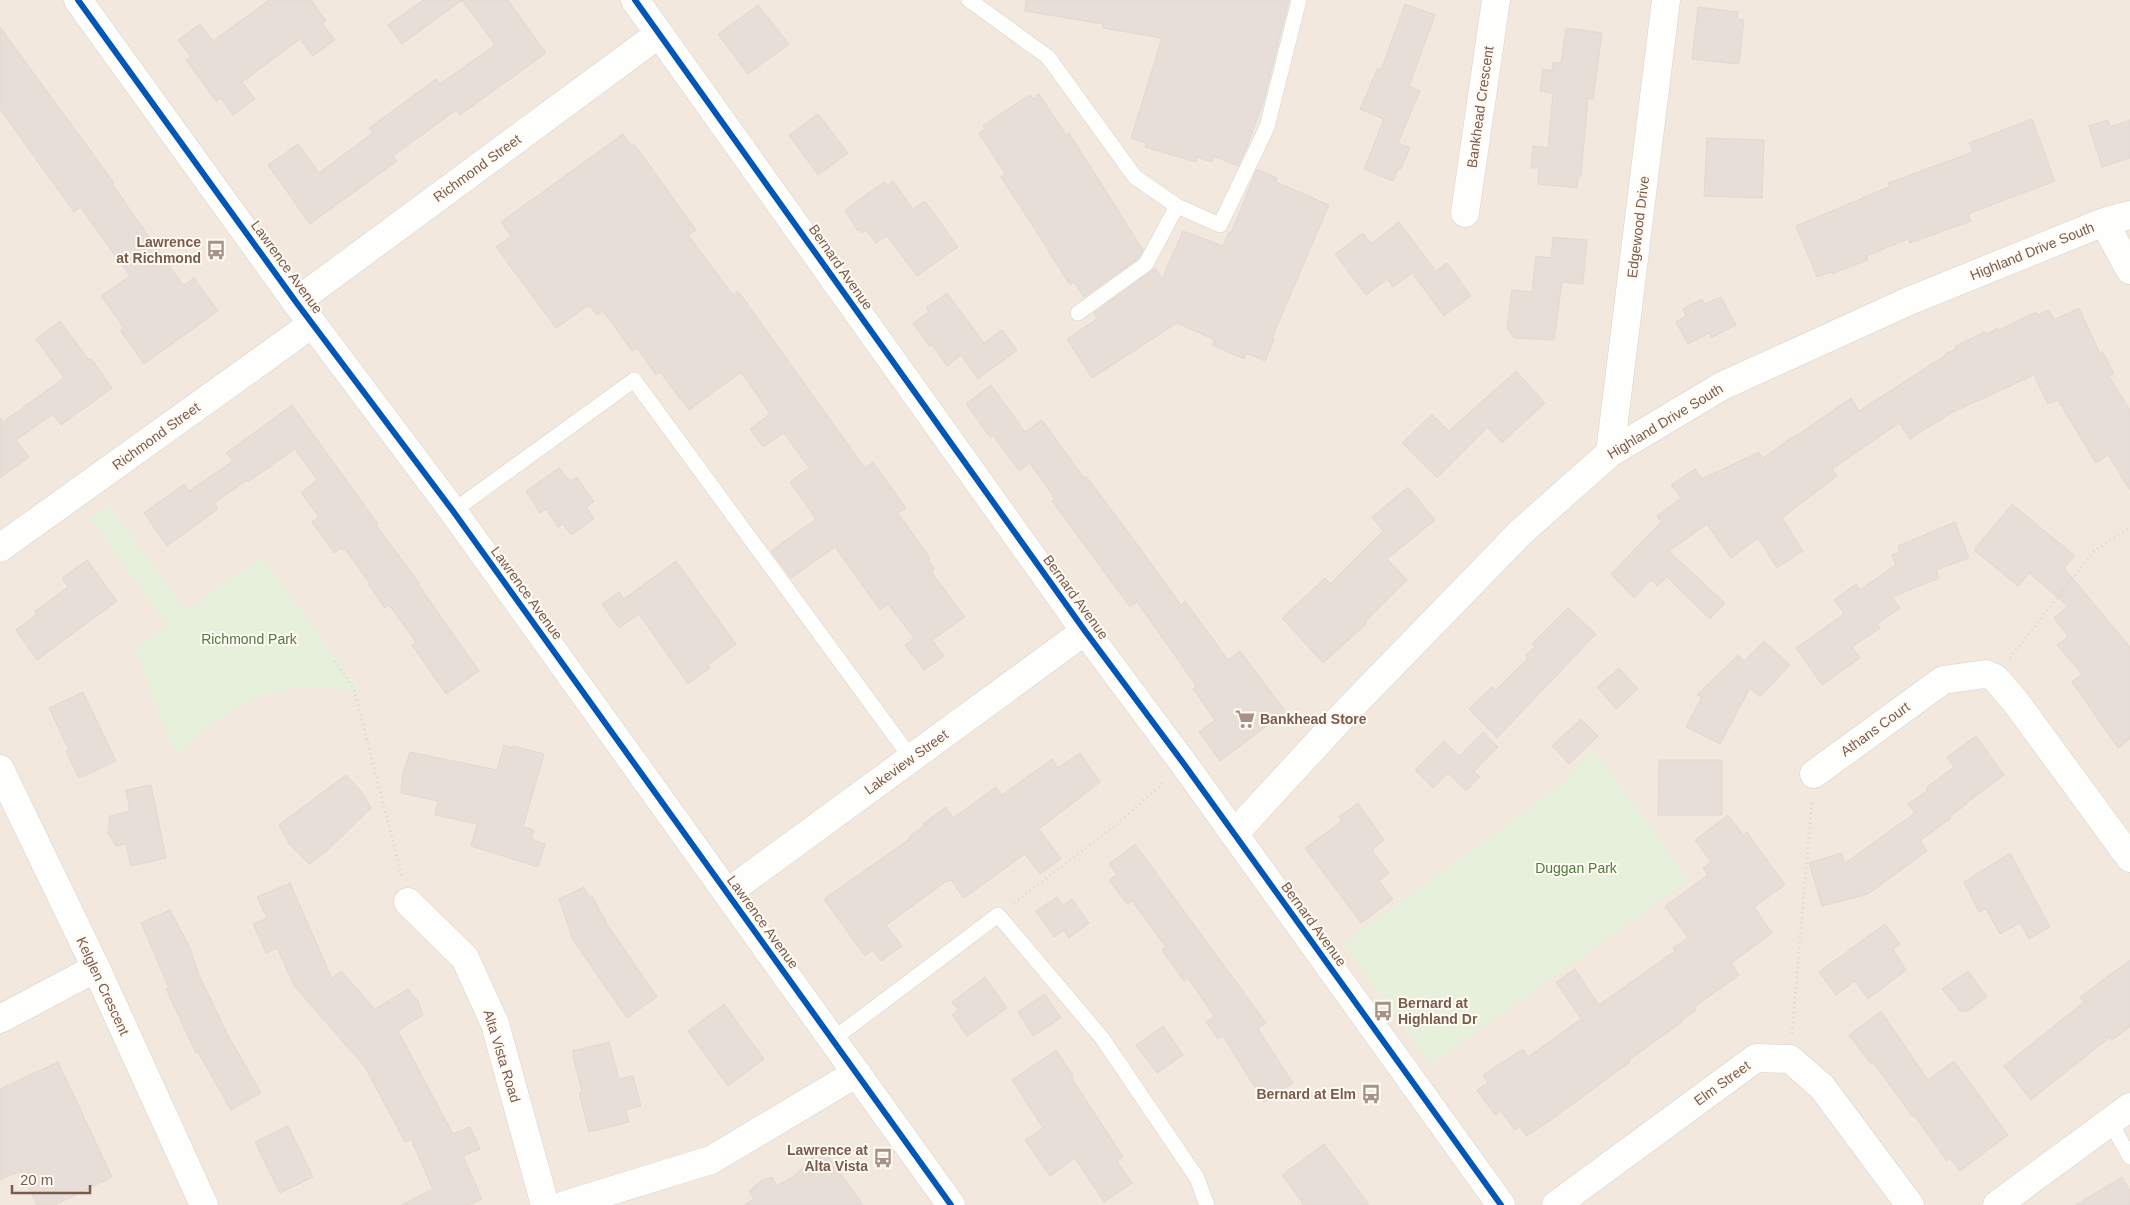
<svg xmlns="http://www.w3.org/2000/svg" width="2130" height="1205" viewBox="0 0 2130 1205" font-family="Arial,sans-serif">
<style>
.residential{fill:#f2e8de}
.green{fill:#e7f0db}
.building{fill:#e6ded7;stroke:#e2d8d2}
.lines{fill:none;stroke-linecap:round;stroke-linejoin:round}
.lane-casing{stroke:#d7d1cb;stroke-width:16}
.street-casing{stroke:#d7d1cb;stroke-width:29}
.secondary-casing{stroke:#d9d2cb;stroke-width:29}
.path{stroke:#dcd5d0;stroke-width:3;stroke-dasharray:1 4;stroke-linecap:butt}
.lane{stroke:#fefefd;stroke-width:15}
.street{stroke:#fefefd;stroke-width:28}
.secondary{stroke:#fefefd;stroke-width:28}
.cycleway-casing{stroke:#fffaf3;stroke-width:9}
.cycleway{stroke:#0057b8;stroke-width:6}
.labels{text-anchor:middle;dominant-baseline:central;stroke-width:4;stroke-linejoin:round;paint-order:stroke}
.street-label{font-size:14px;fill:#7a5c4d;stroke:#fffaf3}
.poi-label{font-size:14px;font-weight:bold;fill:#7a5c4d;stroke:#fffaf3;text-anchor:end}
.park-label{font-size:14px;fill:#537a41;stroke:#fffaf3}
</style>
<rect width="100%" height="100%" fill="#f9f5f0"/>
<path class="residential" d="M0 0H2130V1205H0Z"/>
<path class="green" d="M109 504 186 611 262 556 362 694C346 691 330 687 313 687 259 688 212 719 176 756L135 649 167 625 90 518Z
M1593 747 1689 880 1431 1065 1343 943 1564 783Z"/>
<path class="building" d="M269 0H311L326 21 322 23 335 40 313 56 300 39 242 82 255 99 233 115 221 98 216 101 186 60 191 57 178 40 200 24 213 41Z
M423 0H508L546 53 460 115 456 110 393 156 397 161 310 224 268 165 298 144 319 173 373 133 369 128 436 79 440 84 495 45 462 0 402 44 388 25Z
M1026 0H1289L1264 99 1248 144 1238 166 1214 156 1212 162 1197 157 1196 162 1145 147 1146 143 1131 138 1162 38 1103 28V24L1025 11Z
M1405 4 1435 15 1409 86 1420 91 1398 143 1410 148 1400 170 1398 169 1393 181 1364 169 1384 119 1360 109 1378 68 1381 70Z
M758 5 789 44 748 74 718 34Z
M1698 7 1738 12 1737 19 1744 20 1739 63 1736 64 1692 59Z
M0 27 114 183 112 184 183 285 194 278 218 311 144 364 120 330 124 328 101 296 130 276 80 207 74 212 0 109Z
M1566 28 1602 33 1593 99 1588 98 1581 176H1578L1577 188 1538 184 1539 168H1531L1533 146 1548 148 1553 93 1540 91 1543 69 1552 71 1553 62 1561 63Z
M1039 94 1066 135 1069 133 1143 250 1139 258 1084 297 1074 282 1070 285 1036 231 1001 177 1005 174 979 133 985 129 983 125 1030 95 1033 99Z
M818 114 848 153 818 175 789 135Z
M2032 119 2055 181 1968 214 1971 221 1910 243 1908 239 1866 256 1868 260 1832 274 1831 272 1817 277 1796 226 1889 187 1888 183 1973 152 1969 143Z
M2108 120 2110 127 2130 120V158L2102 167 2089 126Z
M623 134 632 146 634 144 696 230 688 235 733 295 738 291 865 468 873 462 906 508 898 513 930 558 928 560 934 568 932 573 965 617 932 640 944 656 924 670 905 645 914 638 888 604 880 610 835 547 791 578 771 551 816 519 790 482 809 468 784 433 763 447 750 429 770 414 741 372 689 410 660 372 656 375 637 348 632 351 603 311 597 315 589 305 556 328 496 247 511 236 501 222Z
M1707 138 1764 140 1762 198 1704 196Z
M1257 169 1277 178 1276 182 1329 205 1272 338 1274 339 1265 361 1246 353 1244 359 1212 345 1215 340 1177 323 1092 378 1067 339 1097 319 1094 313 1155 268 1162 279 1183 231 1223 246 1229 232 1231 233Z
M893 181 913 209 925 201 958 247 917 276 887 236 876 243 866 230 862 233 860 230 858 231 845 210 884 182 887 186Z
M1399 222 1436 271 1447 263 1471 296 1444 316 1412 273 1393 287 1387 279 1366 295 1335 254 1363 233 1371 244Z
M1553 237 1587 240 1583 284 1562 282 1554 340 1514 338 1507 327 1512 290 1532 292 1536 256 1551 258Z
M947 293 984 343 1002 330 1017 350 978 379 961 355 947 366 932 345 929 346 913 323 929 312 926 308Z
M1721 297 1736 325 1711 338 1709 333 1688 344 1676 322 1686 316 1683 309 1702 299 1705 304Z
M2079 308 2100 354 2103 352 2114 374 2109 376 2130 410V490L2108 455 2096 463 2058 400 2048 404 2034 375 1951 413 1910 439 1899 423 1832 469 1837 476 1782 518 1803 551 1777 568 1758 538 1731 558 1707 524 1669 551 1725 603 1710 619 1667 577 1657 586 1651 580 1634 598 1611 574 1661 522 1657 516 1681 498 1671 485 1695 469 1702 479 1759 452 1762 459 1792 437 1793 438 1851 398 1859 411 1946 355 1945 354 1956 349 1955 346 1985 332 1986 334 1998 328 1999 330 2036 312 2037 315 2049 310 2054 320Z
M60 321 89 360 91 358 112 388 61 425 53 414 16 440 29 457 0 478V418L3 422 64 378 36 339Z
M1516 371 1545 403 1502 443 1488 427 1437 478 1402 443 1432 414 1449 431Z
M991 385 1025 432 1042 420 1084 478 1086 476 1134 540 1181 605 1185 601 1228 660 1240 651 1286 712 1220 761 1199 732 1215 720 1193 689 1196 687 1195 684 1137 602 1130 607 1052 501 1055 499 1030 463 1019 471 993 435 990 437 966 404Z
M292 405 378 524 376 525 419 583 418 584 479 671 446 694 412 645 416 642 389 605 385 608 369 585 370 584 345 549 342 550 341 548 334 553 312 522 319 517 301 493 317 480 295 449 248 482 247 480 214 503 218 509 167 546 144 513 184 484 189 491 233 461 226 453Z
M559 468 570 481 577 477 594 502 586 507 594 519 571 535 563 524 558 527 546 509 540 513 526 491Z
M1408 487 1435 520 1387 559 1407 580 1365 622 1366 624 1323 663 1282 618 1325 578 1330 584 1383 531 1372 517Z
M2012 504 2075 556 2064 568 2130 647V739L2118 748 2072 682 2082 674 2057 645 2068 636 2054 618 2068 606 2029 573 2018 586 1974 550Z
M1955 522 1969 558 1936 570 1939 578 1892 597 1900 608 1877 624 1880 628 1852 647 1860 658 1822 685 1796 648 1844 614 1834 600 1856 584 1860 590 1896 565 1892 555 1900 552 1898 546Z
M87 560 117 601 37 660 16 630 37 614 35 611 68 587 62 578Z
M676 561 736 644 708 665 710 668 688 684 639 614 619 628 602 604 619 592 624 599Z
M1568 608 1596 634 1497 738 1469 709 1492 687 1496 690 1528 658 1526 655 1535 646 1532 644Z
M1764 641 1790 665 1760 697 1750 688 1720 744 1686 727 1702 697 1697 695 1738 655 1744 661Z
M1619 668 1638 689 1616 709 1597 687Z
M83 692 116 761 79 778 66 751 69 750 49 708Z
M1581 719 1598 736 1569 764 1552 746Z
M1483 732 1498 747 1474 771 1480 777 1466 791 1448 773 1433 788 1415 770 1444 741 1459 756Z
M1976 736 2004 775 1966 803 1967 804 1950 816 1951 818 1920 841 1927 851 1868 894 1822 906 1809 863 1841 853 1845 863 1915 813 1908 804 1928 790 1926 788 1954 767 1947 757Z
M504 745 513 748V746L544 754 523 827 534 830 531 839 545 844 538 867 471 846 477 824 435 815 438 801 401 793 403 772 410 752 497 770Z
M1080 753 1100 782 1039 829 1061 859 1040 874 1025 854 964 898 951 880 948 882 947 881 886 925 902 946 881 961 873 950 865 956 824 899 911 838 909 837 924 826 923 824 946 807 953 818 996 787 1002 795 1052 759 1058 768Z
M1659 760H1722V815H1658Z
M346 775 361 791 371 808 328 850 309 864 290 845 279 825Z
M151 785 166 858 131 866 126 844 116 846 108 832 110 816 130 811 126 790Z
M1358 803 1384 840 1372 850 1389 873 1379 881 1393 899 1361 923 1305 848 1342 821 1339 817Z
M1728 815 1743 835 1747 832 1785 885 1754 907 1772 933 1731 963 1739 975 1694 1007 1696 1010 1681 1021 1682 1022 1629 1060 1630 1062 1548 1122 1526 1136 1520 1126 1515 1130 1501 1111 1495 1115 1477 1090 1488 1083 1483 1075 1523 1049 1528 1057 1581 1019 1556 982 1575 969 1599 1005 1675 951 1673 948 1688 938 1665 906 1708 875 1703 868 1711 862 1695 840Z
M1135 844 1266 1023 1258 1029 1293 1083 1264 1102 1223 1036 1218 1039 1206 1022 1214 1016 1188 978 1184 981 1162 950 1166 947 1132 901 1127 904 1109 880 1117 875 1109 864Z
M2010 853 2050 927 2029 939 2020 923 2000 934 1986 909 1979 912 1964 882Z
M290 883 332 979 341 971 375 1009 408 989 418 1001 423 1015 398 1031 453 1134 470 1127 480 1149 463 1156 482 1199 469 1205H401L433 1189 411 1139 405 1142 365 1067 295 987 277 948 266 953 253 924 267 918 257 897Z
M584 887 589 897 592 896 607 924 657 997 627 1018 573 940 559 899Z
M1057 897 1063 905 1072 899 1089 923 1069 938 1064 930 1054 937 1036 911Z
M170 910 190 948 199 975 228 1035 261 1093 231 1110 198 1052 196 1053 166 989 169 988 141 923Z
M1885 924 1900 944 1893 949 1906 970 1868 999 1855 981 1836 995 1819 972Z
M2130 960V1027L2112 1040 2110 1037 2031 1100 2004 1066 2084 1002 2080 997Z
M1968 971 1987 997 1968 1011H1960L1942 989Z
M985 977 1007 1008 967 1036 952 1015 958 1010 952 1002Z
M1045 994 1061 1018 1033 1036 1018 1012Z
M724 1004 764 1059 728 1086 688 1031Z
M1881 1011 1928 1080 1954 1061 2008 1135 1960 1171 1950 1158 1947 1161 1914 1115 1912 1116 1873 1062 1871 1064 1849 1035Z
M1163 1026 1183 1055 1157 1073 1136 1045Z
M609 1042 619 1079 633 1076 641 1106 626 1110 629 1122 589 1132 579 1093 582 1092 573 1056H574L573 1051Z
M1056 1050 1073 1076 1071 1077 1123 1157 1117 1161 1132 1183 1104 1202 1075 1158 1050 1176 1025 1140 1043 1128 1012 1080Z
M58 1062 112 1177 55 1205H37L20 1171 0 1180V1089Z
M288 1126 313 1177 280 1193 255 1142Z
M1324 1144 1351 1180 1369 1205H1304L1282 1175Z
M825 1152 863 1205H744L754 1199 749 1191 761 1181 772 1177 777 1186 797 1174 810 1159Z
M2122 1177 2130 1191V1205H2076Z"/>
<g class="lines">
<defs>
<path id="lane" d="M969 0 1048 57 1135 177 1177 206 1220 225 1267 127 1299 0
M1078 313 1146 264 1177 206
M453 511 634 380 911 758
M832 1040 998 915 1102 1038 1197 1178 1207 1205
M2110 1122 2130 1157"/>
<path id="street" d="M78 0 296 302 453 511 951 1205
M1465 213 1496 0
M2104 222 2130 270
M296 302 659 34
M1610 453 1666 0
M0 548 312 324
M0 769 96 968 204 1205
M1814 774 1943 680 1986 674 1995 678 2015 701 2130 858
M1234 834 1351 707 1521 532 1610 453 1722 386 1909 301 2104 222 2130 215
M727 893 1085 631
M408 902 465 958 495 1024 545 1205
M0 1019 96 968
M565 1205 711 1160 857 1073
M1556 1205 1756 1058 1790 1059 1822 1087 1910 1205
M1997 1205 2130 1107"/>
<path id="secondary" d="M635 0 1085 631 1184 764 1501 1205"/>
</defs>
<use href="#lane" class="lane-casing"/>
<use href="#street" class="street-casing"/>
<use href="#secondary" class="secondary-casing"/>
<path class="path" d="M2010 658 2094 551 2130 527
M335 661 354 689 402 877
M1014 903 1116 825 1165 781
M1792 1033 1812 800"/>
<use href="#lane" class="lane"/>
<use href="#street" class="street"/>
<use href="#secondary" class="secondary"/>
<defs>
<path id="cycleway" d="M78 0 296 302 453 511 951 1205
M635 0 1085 631 1184 764 1501 1205"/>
</defs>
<use href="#cycleway" class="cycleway-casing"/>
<use href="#cycleway" class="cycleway"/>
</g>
<defs>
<symbol id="bus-bare" viewBox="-9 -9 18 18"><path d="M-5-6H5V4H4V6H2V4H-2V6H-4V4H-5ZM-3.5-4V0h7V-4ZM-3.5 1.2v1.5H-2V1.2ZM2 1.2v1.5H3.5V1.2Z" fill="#a69286" stroke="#fffaf3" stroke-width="2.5" paint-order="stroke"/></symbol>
<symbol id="supermarket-bare" viewBox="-9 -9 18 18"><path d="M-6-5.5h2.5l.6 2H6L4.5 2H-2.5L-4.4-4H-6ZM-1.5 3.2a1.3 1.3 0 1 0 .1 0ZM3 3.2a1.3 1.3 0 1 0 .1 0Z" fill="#a69286" stroke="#fffaf3" stroke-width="2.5" paint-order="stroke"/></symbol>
</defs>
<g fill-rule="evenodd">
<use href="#bus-bare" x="202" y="236" width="28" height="28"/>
<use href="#supermarket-bare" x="1231" y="705" width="28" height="28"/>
<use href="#bus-bare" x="1369" y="997" width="28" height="28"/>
<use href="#bus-bare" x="1357" y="1080" width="28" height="28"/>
<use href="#bus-bare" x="869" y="1144" width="28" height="28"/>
</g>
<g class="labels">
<g class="street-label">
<text transform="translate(1480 107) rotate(-82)">Bankhead Crescent</text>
<text transform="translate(477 168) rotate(-36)">Richmond Street</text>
<text transform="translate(1638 227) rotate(-83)">Edgewood Drive</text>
<text transform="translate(2032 251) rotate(-22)">Highland Drive South</text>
<text transform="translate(287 267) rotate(54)">Lawrence Avenue</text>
<text transform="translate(841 267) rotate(55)">Bernard Avenue</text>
<text transform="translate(1665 421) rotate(-31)">Highland Drive South</text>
<text transform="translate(156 436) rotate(-36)">Richmond Street</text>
<text transform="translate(527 593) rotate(54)">Lawrence Avenue</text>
<text transform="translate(1076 597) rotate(54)">Bernard Avenue</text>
<text transform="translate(1875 729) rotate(-36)">Athans Court</text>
<text transform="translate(906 762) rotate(-36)">Lakeview Street</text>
<text transform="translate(763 922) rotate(54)">Lawrence Avenue</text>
<text transform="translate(1314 924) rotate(54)">Bernard Avenue</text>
<text transform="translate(103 986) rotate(65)">Kelglen Crescent</text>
<text transform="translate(502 1056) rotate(73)">Alta Vista Road</text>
<text transform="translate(1722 1083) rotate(-36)">Elm Street</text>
</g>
<g class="poi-label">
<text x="201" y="242">Lawrence<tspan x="201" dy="16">at Richmond</tspan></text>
<text x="1260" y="719" text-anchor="start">Bankhead Store</text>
<text x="1398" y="1003" text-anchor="start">Bernard at<tspan x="1398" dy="16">Highland Dr</tspan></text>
<text x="1356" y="1094">Bernard at Elm</text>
<text x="868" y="1150">Lawrence at<tspan x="868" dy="16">Alta Vista</tspan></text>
</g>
<g class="park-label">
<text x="249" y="639">Richmond Park</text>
<text x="1576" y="868">Duggan Park</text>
</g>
</g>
<path d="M12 1185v8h78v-8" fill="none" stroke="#7a5c4d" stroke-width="2.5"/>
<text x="20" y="1185" font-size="15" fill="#7a5c4d" stroke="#fffaf3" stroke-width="4" paint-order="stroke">20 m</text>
</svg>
